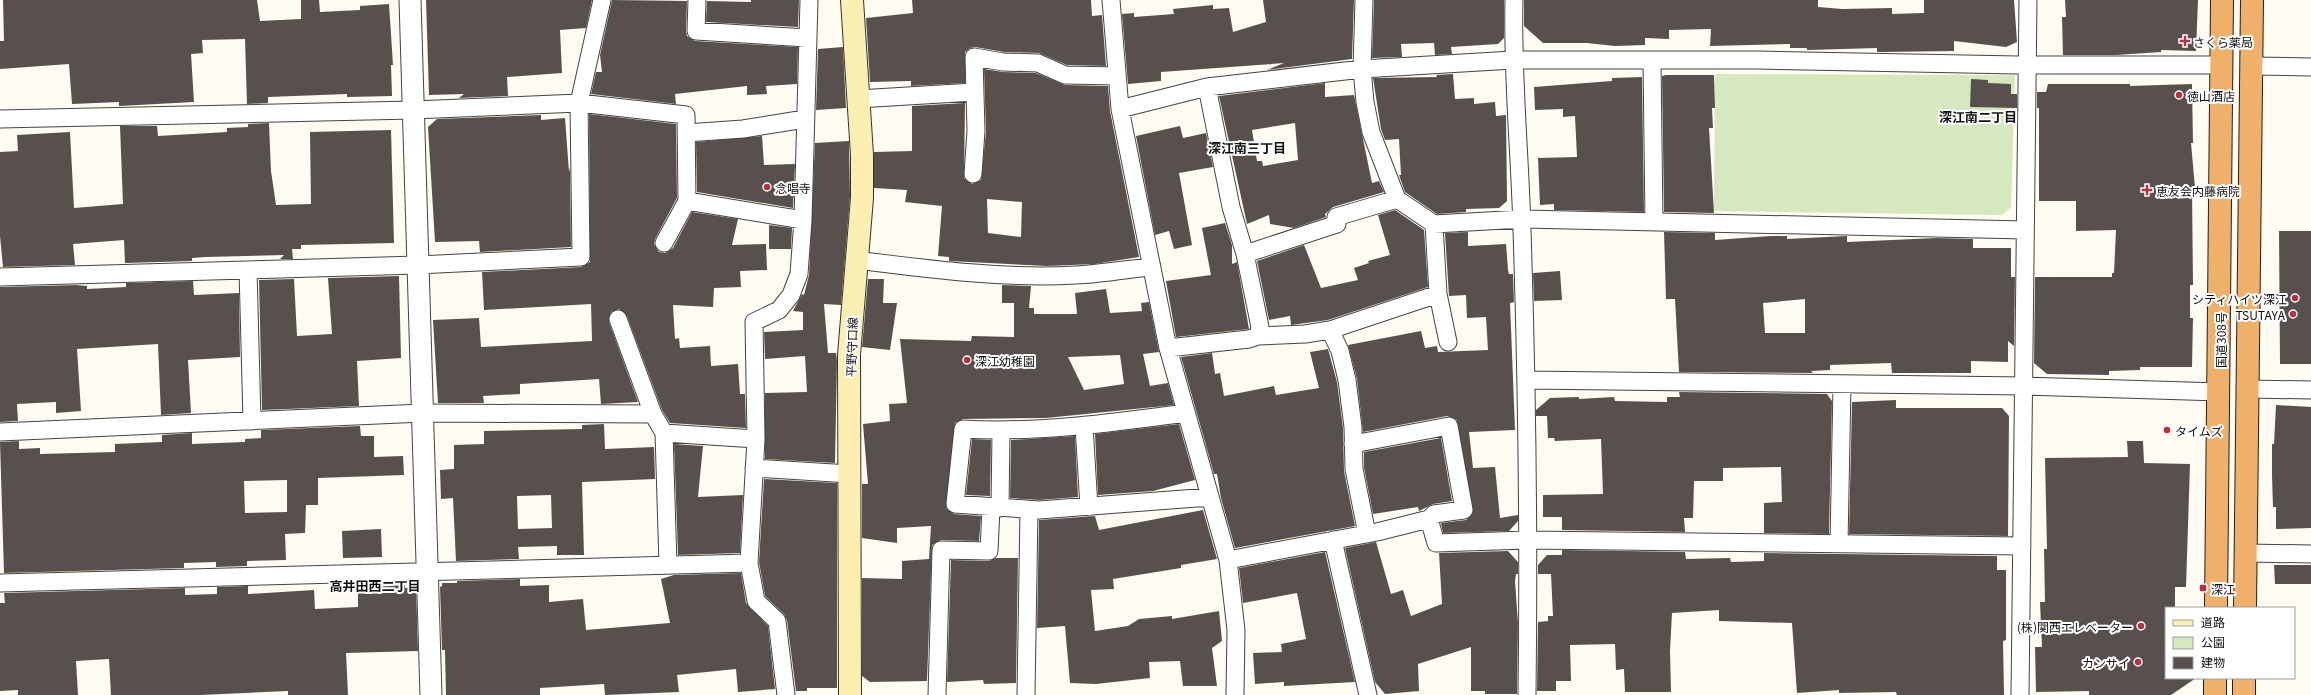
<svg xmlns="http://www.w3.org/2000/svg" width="2311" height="695" viewBox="0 0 2311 695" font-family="Georgia,'Noto Sans JP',serif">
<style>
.green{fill:#d6e8bd}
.building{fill:#58504c;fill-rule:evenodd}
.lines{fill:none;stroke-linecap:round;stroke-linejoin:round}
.minor-casing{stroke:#434343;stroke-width:19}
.tertiary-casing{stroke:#434343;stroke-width:23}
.secondary-casing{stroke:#323232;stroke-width:24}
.trunk-casing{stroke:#212121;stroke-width:24}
.minor{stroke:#fff;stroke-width:17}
.tertiary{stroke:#fff;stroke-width:21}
.secondary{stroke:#fbeeb1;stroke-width:22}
.trunk{stroke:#efb069;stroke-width:22}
.poi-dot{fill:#ba2e3e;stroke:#fff;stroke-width:1.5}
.labels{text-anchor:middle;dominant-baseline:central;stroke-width:4;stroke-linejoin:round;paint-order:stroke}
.poi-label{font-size:12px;fill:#101010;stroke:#fff;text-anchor:start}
.street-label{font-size:12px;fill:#101010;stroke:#fff}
.neighbourhood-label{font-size:13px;font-weight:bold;fill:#101010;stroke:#fff}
</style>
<rect width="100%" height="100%" fill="#fefbf3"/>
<path class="green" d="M1715 74 2015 75 2011 207 2002 215 1714 211Z"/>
<path class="building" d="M3 0H257L260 21 301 19V0H319L320 12 360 10V6L389 4 393 65H391L392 96 347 97V94L268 97V103L247 104 245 39 202 40 203 53 191 54 194 102 119 106V102L72 104 69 64 0 69V41H4Z
M426 0H592L586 28 560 30 562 73 507 77 508 96 459 98 464 94 429 95Z
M612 0 687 1 686 31 687 36 695 41 798 47 797 84 766 86 767 94 747 95V86L675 94 676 104 591 94 596 72H602L600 55Z
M751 0H799L798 27 706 22 707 1 751 2Z
M912 0H1091L1092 16 1102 15 1106 66 1067 65 1039 53 1004 52 975 47 970 48 965 52V83L911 86V81L870 82 866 18 913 13Z
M1263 0H1354L1352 59 1267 70 1284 63 1161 72V81L1128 84 1122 14 1134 13V17L1174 14 1173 9 1213 5V9L1229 8 1233 32 1266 22Z
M1374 0H1504V38L1498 44 1451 47 1452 54 1435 55 1434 43 1401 44 1402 57 1372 58Z
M1524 0H1818V7L1842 9 1892 8V14L1924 13V0H2014L2017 42 2006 47 1954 41V51L1884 52H1877V48L1807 50V48H1790V44L1710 46 1711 29 1669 30V39L1645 38V45L1615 46 1587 43H1543L1524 26Z
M2065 0H2198L2196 51 2161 50V52L2116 55H2063L2062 17H2066Z
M843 47 846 108 816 110 818 49Z
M984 69 1003 72 1036 73 1065 85 1108 86 1110 111 1139 257 1094 264 1048 266 949 261V257L938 256 942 206 905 202 907 190 874 188V152L912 151V106L965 103 964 178 972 184 981 180 986 132ZM987 199 1022 202 1021 237 988 233Z
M1453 74 1455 99 1474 98V104L1495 102 1496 116 1506 115 1507 201 1499 208 1466 209V212L1437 214 1405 192 1399 175H1401L1399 139 1385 140 1381 129 1373 78 1437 77 1436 75Z
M1666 75H1714L1715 108H1712L1713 128H1709L1714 213 1664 212 1662 76Z
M1642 77 1644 212 1554 210V204L1540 205 1538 158 1577 157 1575 116 1563 117V109L1535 110 1534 87 1612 81V78Z
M1971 79 1988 80V83L2011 84V94H2017V108L1970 107Z
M1325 83V97L1354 95 1372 183 1379 181 1384 192 1333 207 1325 214 1326 217 1294 228 1270 224 1269 215 1247 224 1219 96ZM1295 123 1298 160 1263 166 1262 161H1257L1252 130Z
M2048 84H2130V86L2192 84 2193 143H2191L2195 188H2192L2193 285H2190V318H2193L2192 367H2140V370L2109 371V375L2047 374 2034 363 2035 277H2112V273H2114L2116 230 2076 231V201H2039V108H2037V92H2046Z
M589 114 676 124 677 198 655 239 654 244 659 252 665 253 673 248 692 212 738 219 732 245 766 244 767 270 740 271 741 287 714 288 713 307 673 305 675 339 679 338 680 348 710 346 711 366 738 364 740 394H745L746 428 670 423 662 410 627 316 619 309 611 312 609 322 638 402 601 404 599 379 520 384V394L483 396 484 403H438L433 320 479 318 481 347 592 341 591 304 484 310 482 272 581 267 590 262Z
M541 115V120L565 118 569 172 570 167 571 247 480 252 479 241 435 242 428 127 437 119Z
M269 123 271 171 276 205 311 204 310 132 391 130 394 243 301 245V249H292L293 259H280L284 255 205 257 192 258V261L125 263 124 240 73 244 75 265 3 267 0 236V152L18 151 17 135 70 132 74 208 123 204 120 126H157L158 136 227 132V128L248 127V124Z
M1180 126 1183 138 1206 133 1213 167 1179 173 1192 245 1174 249 1169 231 1155 235 1136 136Z
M762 136 764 165 795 164 793 208 697 192 696 142Z
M849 141 850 197 841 305 824 304 828 353H836L837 361 835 463 765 459V393L807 392 805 356 765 359 764 332 803 330V312L793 311 802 294 804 295 809 275 815 143Z
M1395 210 1424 230 1428 287 1328 320 1291 325 1290 316 1269 320 1257 261 1304 245 1321 288 1358 280 1354 268 1369 263 1368 261 1390 255 1378 215Z
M1225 223 1232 245V264L1237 262 1249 329 1176 337 1166 281 1211 275 1202 228Z
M769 225 792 228 791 249H769Z
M2279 231H2311V364H2280Z
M1468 232V246L1506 244 1508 270 1509 274H1513L1514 302 1510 303 1515 430 1469 432 1473 468 1495 467 1500 518 1518 515V521L1509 531 1443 533 1441 523 1466 520 1473 513 1457 420 1447 416 1363 432 1357 379 1348 345 1421 331 1425 348 1437 346 1438 352 1488 350 1486 317 1467 318 1466 295 1449 296 1445 233Z
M1664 232 1715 233V240L1771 236H1787V239L1847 236V242L1937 238 1973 239V248H2011V277H2015L2014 346 2008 341V362L1971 361V373H1892L1891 363 1830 365V370L1811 371 1813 373 1679 372 1675 299H1666ZM1805 299V333H1765L1763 303Z
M1560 271 1562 300 1534 301 1533 273Z
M399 276 401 358 357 361 359 406 262 410 259 280 294 279 297 336 332 334 328 278Z
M868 279H884L883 303H897L890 350 862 347Z
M193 281 194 295 239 293 240 357 188 360 191 413 161 415 158 344 77 349 81 411 56 413V402L17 404 18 421 0 422V287L76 285 87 286V289L126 287V283Z
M1002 285 1031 286 1029 308H1034V314H1077L1075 293 1106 289 1110 313 1142 311 1141 303 1149 302 1159 352 1143 354 1150 386 1168 383 1174 405 1046 418 963 419 955 423 946 508 954 514 981 516 979 541 941 540 932 545 927 681 870 682 862 676V578L902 579V561L929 559 931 526 897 528V543L862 538V484H868L863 424 890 421 889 404 907 403 900 339 971 341 972 336 1014 337V303H1002ZM1120 355 1124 384 1084 390 1068 357Z
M1328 349 1337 382 1343 428 1344 471 1355 526 1235 548 1221 498 1217 474H1214L1181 357 1212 353 1215 374 1220 373 1224 396 1274 386 1276 395 1319 388 1310 352Z
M1679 392 1827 394 1832 401 1829 534 1764 533V503L1782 502 1781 467 1723 468V481H1694L1693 518H1684L1685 532 1562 530V517H1543V495L1603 494 1601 439 1555 441 1554 438H1548L1547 416H1536V410L1550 398 1579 397V399L1614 397 1615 401 1667 402V397H1680Z
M1896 400V408H2002L2009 416 2008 536 1849 534 1852 402Z
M2276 405 2311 407V528L2276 529V507H2273L2272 476V444H2274Z
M604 424 605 449 654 447 655 479 582 482 584 555H557V546L518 547 519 559 456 561 453 498 441 499 440 470 454 469V445L484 444V431L582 429V425ZM551 495 552 528 518 529 517 496Z
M1179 424 1195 480 1153 491 1098 495 1095 434Z
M360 426 361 436H374V457L403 456 404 475 318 478V505H306L305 533 285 534 286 560 247 561V566L216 567V562L184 563V568L4 573 0 442 19 441V449L40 448V454L115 452V444L162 442V435L192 433V444L245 442V439L261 438V430ZM287 480V512L245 513 244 481Z
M1075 436 1078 497 1039 500 1010 498 1011 440Z
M1441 438 1452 501 1433 504 1419 511 1418 507 1373 514 1364 468V452Z
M972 439 991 440 990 496 966 495Z
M2127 441H2143L2144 463 2190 464 2186 587H2175V608H2166V678H2196L2171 695H2089V691L2036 692 2035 647H2042L2040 602H2045L2044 549H2047L2045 458 2128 457Z
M674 444 703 446 698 497 743 495 740 553 678 555Z
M764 479 837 483V688H807V691H796L787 620 784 614 765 596 759 562Z
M1203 510 1217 559 1181 565V568L1113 579 1114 589 1091 590 1095 631 1128 626 1139 619 1172 616V619L1219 611 1222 641 1212 648 1217 686H1183L1180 661 1149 662 1150 678 1096 684 1070 683 1065 626 1037 628 1039 520 1095 516 1099 530Z
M381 529 382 557 343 558 342 531Z
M1376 542 1391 594 1403 590 1411 616 1442 604 1439 553 1508 551 1518 562V574H1516L1515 581 1518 623 1517 694H1485V691H1471V647L1418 664 1419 691 1385 694 1375 682 1345 548Z
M1562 550 1685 552 1686 559 1730 558 1731 562 1764 561V553L1997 556V570H2006V640L2003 641 2004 695H1897L1896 692 1839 693V690L1797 693 1792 623 1719 621V610L1672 613 1670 651 1671 692H1625L1624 669 1616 670 1615 644 1570 645 1571 681H1556V691H1537L1538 622 1548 621V616H1553L1551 574H1538V565L1547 555H1562Z
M1325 552 1355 682 1284 686V682L1255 684 1253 653 1282 652 1281 644 1306 639 1297 593 1243 603 1239 568Z
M996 558H1018L1016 683 984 684 983 680 947 682 951 560 989 561Z
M2274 565H2311V584H2275Z
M741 573 746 603 768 626 775 689 738 692 736 669 677 675 679 692 605 695 604 684 540 688V695H446L445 650H442L440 587 442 586V583H457V581L520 579V586L549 585V602L583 599 586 630 670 623 661 579 674 575Z
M405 585V588L416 587 418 651 346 653 348 695H288V691L201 695H111L109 659 76 661 78 695H18V690L0 691V603H5L4 593 185 588V595L217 594V587L248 586V594L314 590 315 609 358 607V588Z"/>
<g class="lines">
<defs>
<path id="minor" d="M697 0 696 31 807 38
M1111 0 1120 109 1168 348 1228 560 1236 630 1235 695
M1364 0 1362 69 1365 102 1371 132 1397 199 1434 224 1438 294 1448 342
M1514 0C1512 77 1520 153 1522 230 1527 385 1529 540 1527 695
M1652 60 1654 222
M2251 66 2311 67
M858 99 974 92
M1120 109 1207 87 1362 69 1513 60H1758L2018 65H2222
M0 119 413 110 579 103 602 0
M686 133 743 129 805 119
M973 174 976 131 974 57 1003 62 1038 63 1065 75 1116 76
M687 201 803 220
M1434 224 1522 219 2025 230
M1245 254 1337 224 1336 217 1397 199
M856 260C928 269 1002 279 1076 275 1101 274 1126 269 1152 267
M248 270 252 421
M0 277 418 265 581 257 579 103 686 115 687 201 664 243
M618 319 653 414 664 433 756 439 749 563 756 601 777 621 786 695
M1330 330 1340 351 1347 380 1353 427 1354 469 1367 534
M1258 336 1305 334 1330 330 1438 294
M1168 348 1249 339 1258 336 1260 327 1245 254 1231 207 1207 87
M1527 380 2024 386 2220 392
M2247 389 2311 390
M1186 413C1112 423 1038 433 963 429L955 504 1039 510 1210 497
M1084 426 1089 507
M0 432 423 413 653 414
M664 433 668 565
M756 439 754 322 779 310 791 295 799 274 803 220 809 0
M1353 444 1449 426 1464 510 1434 514 1429 519
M754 468 850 474
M1000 508 1001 431
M1333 540 1368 695
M1839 544 1842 384
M2246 553 2311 554
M1228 560 1377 532 1429 519 1436 543 1529 540 2022 546
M0 583 749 563
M937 695 941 550 989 551 991 508
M1026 695 1029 510
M2020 695 2028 0"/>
<path id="tertiary" d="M410 0 431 695"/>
<path id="secondary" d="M850 695 849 355 862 198V155L852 0"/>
<path id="trunk" d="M2216 608 2222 0
M2245 608 2252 0
M2215 695V678
M2244 695V678"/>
</defs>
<use href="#minor" class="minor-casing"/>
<use href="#tertiary" class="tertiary-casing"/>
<use href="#secondary" class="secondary-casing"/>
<use href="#trunk" class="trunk-casing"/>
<use href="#minor" class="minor"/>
<use href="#tertiary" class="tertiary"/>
<use href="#secondary" class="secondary"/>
<use href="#trunk" class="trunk"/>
</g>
<g class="poi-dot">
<path d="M2183 35h4v4h4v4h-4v4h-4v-4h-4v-4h4z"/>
<circle cx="2179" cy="95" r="4"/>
<circle cx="767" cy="187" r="4"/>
<path d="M2145 184h4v4h4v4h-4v4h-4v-4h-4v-4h4z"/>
<circle cx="2295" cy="298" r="4"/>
<circle cx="2293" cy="314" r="4"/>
<circle cx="967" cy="360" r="4"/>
<circle cx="2167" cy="430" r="4"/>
<rect x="2199" y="584" width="8" height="8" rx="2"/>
<circle cx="2141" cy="626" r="4"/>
<circle cx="2138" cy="662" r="4"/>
</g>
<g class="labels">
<g class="poi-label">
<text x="2193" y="41">さくら薬局</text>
<text x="2187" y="95">徳山酒店</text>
<text x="775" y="187">念唱寺</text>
<text x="2156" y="190">恵友会内藤病院</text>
<text x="2287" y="298" text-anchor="end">シティハイツ深江</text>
<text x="2285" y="314" text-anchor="end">TSUTAYA</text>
<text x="975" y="360">深江幼稚園</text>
<text x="2175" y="430">タイムズ</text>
<text x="2211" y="588">深江</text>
<text x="2133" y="626" text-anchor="end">(株)関西エレベーター</text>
<text x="2130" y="662" text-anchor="end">カンサイ</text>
</g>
<g class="street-label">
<text transform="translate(2220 340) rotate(-90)">国道308号</text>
<text transform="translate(851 347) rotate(-88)">平野守口線</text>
</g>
<g class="neighbourhood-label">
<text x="1978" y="116">深江南二丁目</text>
<text x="1247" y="147">深江南三丁目</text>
<text x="375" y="585">高井田西二丁目</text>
</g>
</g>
<rect x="2165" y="607" width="130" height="72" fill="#ffffff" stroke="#9f9f9f"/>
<rect x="2173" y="620" width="20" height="6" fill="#fbeeb1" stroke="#9f9f9f"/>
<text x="2201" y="627" font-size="12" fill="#101010">道路</text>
<rect x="2173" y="637" width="20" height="12" fill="#d6e8bd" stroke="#9f9f9f"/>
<text x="2201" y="647" font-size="12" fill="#101010">公園</text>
<rect x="2173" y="657" width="20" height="12" fill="#58504c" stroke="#9f9f9f"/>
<text x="2201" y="667" font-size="12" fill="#101010">建物</text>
</svg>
